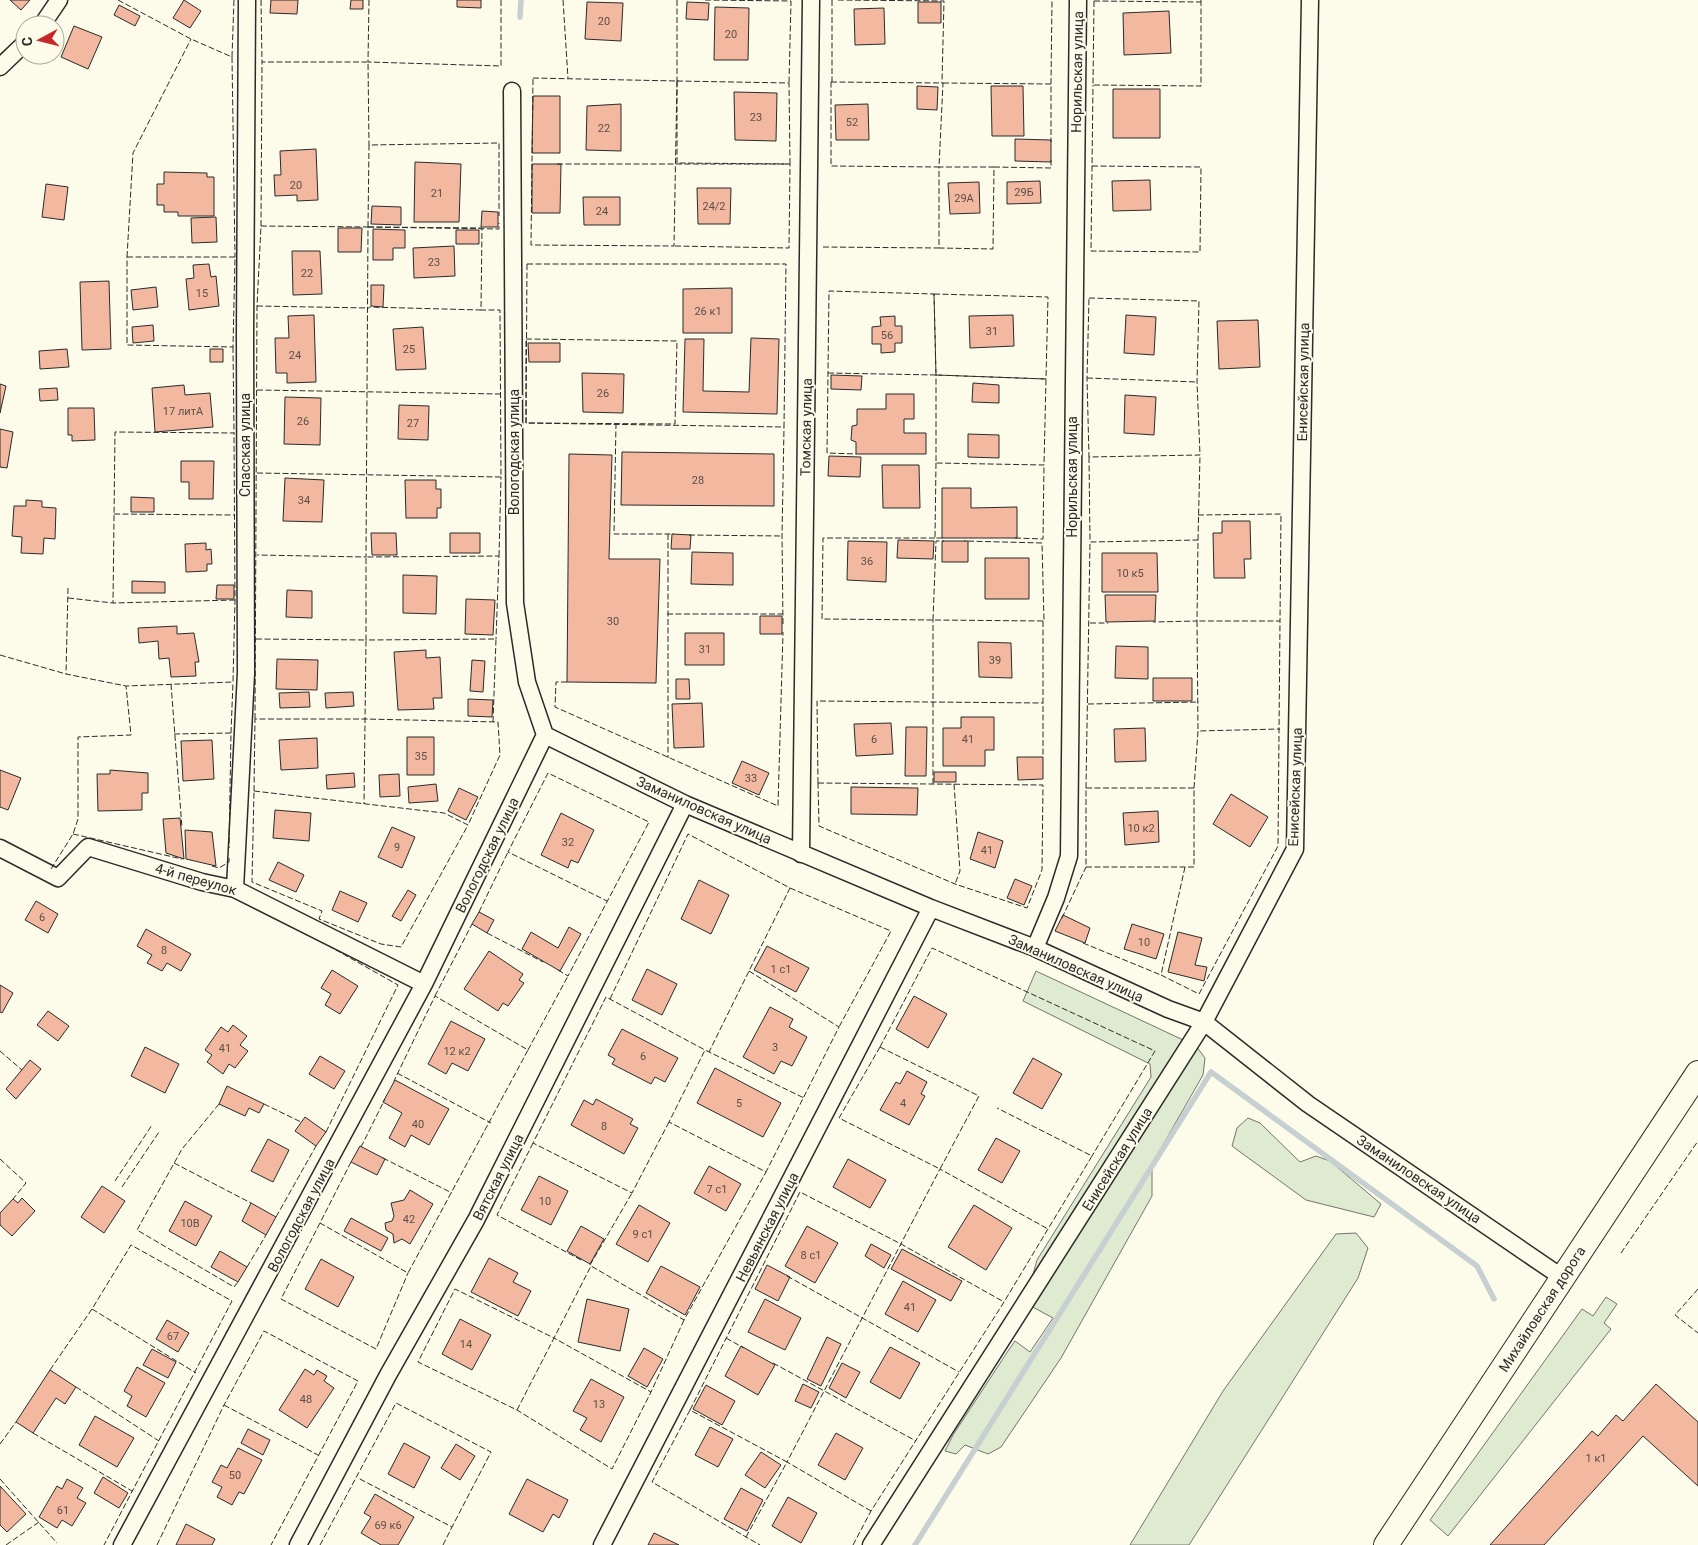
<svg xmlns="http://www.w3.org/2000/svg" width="1698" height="1545" viewBox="0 0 1698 1545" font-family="Roboto,sans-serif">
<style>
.green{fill:#deebd1;stroke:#74746e}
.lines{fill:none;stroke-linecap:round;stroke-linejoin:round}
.stream{stroke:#c7d0d0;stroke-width:5.5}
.building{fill:#f2b8a0;stroke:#2b2b2b}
.street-casing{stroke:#2b2b2b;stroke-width:19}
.secondary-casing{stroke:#2b2b2b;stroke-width:26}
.street{stroke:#fdfbea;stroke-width:16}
.secondary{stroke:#fdfbea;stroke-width:24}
.fence{stroke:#2b2b2b;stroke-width:1;stroke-dasharray:6 2.5;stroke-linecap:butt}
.labels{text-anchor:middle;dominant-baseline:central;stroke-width:4;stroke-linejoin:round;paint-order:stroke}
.number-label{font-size:11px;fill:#5d4e48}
.street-label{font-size:14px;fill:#2b2b2b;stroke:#fdfbea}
</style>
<rect width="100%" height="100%" fill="#fdfbea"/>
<path class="green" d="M1036 971 1196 1046 1205 1058 1203 1075 1152 1164V1196L1061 1358 1001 1447 988 1454 965 1445 956 1454 945 1451 953 1435 1008 1351 1015 1341 1030 1352 1053 1318 1029 1305 1027 1296 1037 1260 1151 1077 1150 1064 1023 1001Z
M1248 1118 1260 1123 1300 1162 1316 1156 1330 1161 1381 1204 1374 1217 1306 1200 1232 1146 1237 1128Z
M1356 1233 1368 1248 1358 1278 1189 1545H1130L1223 1391 1336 1234Z
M1606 1297 1617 1304 1604 1323 1611 1329 1448 1536 1430 1520 1582 1309 1593 1316Z"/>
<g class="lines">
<path class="stream" d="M520 17 521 0
M915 1545 1211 1072 1477 1266 1494 1299"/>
</g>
<path class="building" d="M10 0H30L21 10Z
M184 0 201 11 190 28 173 18Z
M271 0H298L297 14 270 13Z
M351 0H363V9H350Z
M457 0H481V8L457 7Z
M587 2 623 3 621 41 585 39Z
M687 2 709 3 708 20 686 19Z
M918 2H941V23H918Z
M119 5 140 16 135 26 114 15Z
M715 7 749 8 748 60H714Z
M884 8 885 44 855 45 854 9Z
M1169 11 1171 53 1124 55 1123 13Z
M74 26 102 37 88 69 61 57Z
M917 86 938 87 937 110 917 109Z
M991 86H1023L1024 136H992Z
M1113 89H1160V138H1113Z
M734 92 777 93 776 141 735 140Z
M533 96H560V153H532Z
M621 104V151L586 150 587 106Z
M868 104 869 140H836L835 105Z
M1015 139 1051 140V162L1015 161Z
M316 149 318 200 297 201V195L275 196 274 175H281L280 151Z
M415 162 461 164 459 222H414Z
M532 164H561L560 213H532Z
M164 172 207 173V177H214V216H178V212H164V205H157V184H164Z
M1150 180 1151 210 1113 211 1112 181Z
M1040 181 1041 203 1007 204V182Z
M979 182 980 213 950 214 948 183Z
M46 184 68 187 64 220 42 217Z
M697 188H731L730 224H698Z
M583 197H620V225H584Z
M372 206 401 207V225L371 224Z
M482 211 498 212V227H481Z
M216 217 217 242 192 243 191 218Z
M338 228H362L361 252H338Z
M373 229 405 230V248H393V260H373Z
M456 230H479V244H456Z
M454 246 455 276 414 278 413 248Z
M292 251H320L322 294 293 295Z
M209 264 211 277 216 276 219 306 189 310 186 279 194 278 193 265Z
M109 281 111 349 82 350 80 282Z
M371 285H384L383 307 371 306Z
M156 287 158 307 133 310 131 290Z
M732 288V333H683V289Z
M314 315 316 382 287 383V373H276L275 338H289L288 316Z
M1013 315 1014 346 970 348 969 316Z
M1126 315 1156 317 1154 355 1124 353Z
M895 316V326H902V343H895V352L881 353V344H872V327L881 326 880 317Z
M1258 320 1260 367 1219 369 1217 321Z
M153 325 154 341 133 343 132 327Z
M423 327 426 369 396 370 393 329Z
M751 338 779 339 777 414 683 412 685 339H704L703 391 749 392Z
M528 343H560V362H529Z
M67 349 69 367 40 369 39 351Z
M210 349H223V362H210Z
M582 373 624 374 623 413 583 412Z
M831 375 862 376 861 390 831 389Z
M973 383 999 385V403L972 402Z
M0 384 6 386 0 413Z
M184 385 185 395 210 393 213 427 155 432 152 388Z
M57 388 58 400 40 401 39 389Z
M886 394H914V419H904V433H926V454H856V442L851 440 852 426 857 425V409H886Z
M1125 395 1156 397 1154 435 1124 433Z
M285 397 321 398 320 445 284 444Z
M399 405 429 406 428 440 398 439Z
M68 408H94L95 440 72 441V435H68Z
M0 429 13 432 7 468 0 467Z
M968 434 999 435V458L968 457Z
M622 452 774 454V506L621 505Z
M569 454 612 455 609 559H660L656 683 567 682Z
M829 456 861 457 860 477 828 476Z
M181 461H214L213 499H189V482H181Z
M882 465H919L920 508H883Z
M285 478 324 480 322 522 283 521Z
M405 480H436V489H441V508H437V518H406Z
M942 488H971V508L1017 507V538H942Z
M131 497 154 498V512H131Z
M26 500 42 501V507L56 508 55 539 44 538 43 554 21 553 22 537 12 536 14 506H26Z
M1222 521H1250L1251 559H1244L1245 578H1214L1213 533H1222Z
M371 533H396L397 555H372Z
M450 533H480V553H450Z
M672 534 691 535 690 549H671Z
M898 540 934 541 933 559 897 558Z
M848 541 887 542 886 582 847 580Z
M942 541H968V562H942Z
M206 543V550L211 549 212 564H207V571L186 572 185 544Z
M692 552 733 553V585L691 584Z
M1102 553H1157L1158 592H1102Z
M985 558H1029V599H985Z
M403 575 437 576 436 614 403 613Z
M132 581 165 582V593H132Z
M217 585H234V599H216Z
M287 590 312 591V618L286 617Z
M1105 595H1156L1155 621 1106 622Z
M466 599 495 600 493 635 465 634Z
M760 616H782V634H760Z
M177 626V634L194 633 199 662H195L196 676 171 677 169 658 159 659 158 641 139 643 138 628Z
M685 633H724V665H685Z
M978 642 1011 643 1012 678 979 677Z
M1116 646 1148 647V679L1115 678Z
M426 650V658L440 657 442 698H433L434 709 398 710 394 652Z
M277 659 318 660 317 690 276 689Z
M472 660 485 661 483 692 470 691Z
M1153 678H1192V701H1153Z
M676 679H689L690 699H676Z
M309 692 310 707 280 708 279 693Z
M353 692 354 706 326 708 325 693Z
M468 699 493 700 492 717 468 716Z
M702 703 704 747 674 748 672 704Z
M961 717H994V750H985V766H943V728H961Z
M891 723 893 754 856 756 854 724Z
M906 727H927L926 776H905Z
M1145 728 1146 761 1115 762 1114 729Z
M407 737H434V775H407Z
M317 738 318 768 281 770 279 740Z
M212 740 214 779 183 781 181 741Z
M1017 757H1043V779L1018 780Z
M742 761 769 773 759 795 732 783Z
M0 770 21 778 8 810 0 807Z
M110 770 148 773V793H142V810L98 811 97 774H110Z
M934 772H956V782H934Z
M354 773 355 787 327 789 326 775Z
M399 774 400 796 380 797 379 775Z
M436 784 438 801 409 803 408 787Z
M851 787 918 788 917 815 851 814Z
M459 788 478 797 466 820 448 811Z
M1231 794 1268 817 1250 847 1213 824Z
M275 810 311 813 309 841 273 838Z
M1158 811 1159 842 1125 845 1123 813Z
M561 813 594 830 578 863 571 860 568 868 541 855Z
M180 818 184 859 166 853 163 819Z
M392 827 415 837 402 868 378 857Z
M185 830 212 832 216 866 186 859Z
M978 832 1003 841 995 868 970 859Z
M278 862 304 875 296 892 269 880Z
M1015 879 1032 886 1024 905 1007 898Z
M699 880 729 895 711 934 681 919Z
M408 890 416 895 401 921 392 916Z
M340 891 367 903 358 922 332 910Z
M36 901 58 914 48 933 25 920Z
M479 912 494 920 487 933 472 924Z
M1063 915 1090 928 1085 943 1055 931Z
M1132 924 1164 934 1156 959 1124 949Z
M569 927 581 934 560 971 522 949 531 932 558 948Z
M146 929 191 954 181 971 167 963 162 971 147 963 152 955 137 946Z
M1178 932 1202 938 1195 965 1207 967 1204 981 1168 972Z
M767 946 809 968 796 992 754 970Z
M489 951 523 974 519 980 524 983 508 1006 503 1003 498 1011 464 989Z
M647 969 677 984 662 1015 632 1000Z
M332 970 358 986 340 1014 325 1005 331 994 321 988Z
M0 985 13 993 2 1013 0 1012Z
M914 996 947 1014 928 1048 896 1029Z
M770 1007 793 1019 789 1027 807 1037 792 1066 781 1061 774 1074 743 1057Z
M48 1011 69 1026 58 1041 37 1025Z
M451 1021 485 1039 468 1071 452 1063 446 1074 428 1064Z
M233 1025 247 1036 240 1045 248 1051 235 1068 229 1064 223 1074 207 1062 212 1055 205 1050 221 1027 228 1032Z
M622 1029 678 1058 665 1082 655 1077 651 1084 612 1064 615 1059 608 1055Z
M145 1047 179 1064 165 1093 131 1076Z
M320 1056 345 1071 334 1089 309 1074Z
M1033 1058 1062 1074 1042 1109 1013 1093Z
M30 1060 41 1069 16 1099 6 1089Z
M715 1068 781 1103 763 1137 697 1103Z
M907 1071 927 1082 921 1094 925 1096 909 1125 880 1110 896 1082 900 1084Z
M395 1080 449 1109 429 1145 411 1135 405 1147 389 1138 402 1113 383 1102Z
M227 1086 264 1104 259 1113 249 1108 245 1116 219 1104Z
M596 1099 633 1119 630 1124 638 1128 624 1154 571 1125 584 1100 593 1105Z
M305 1117 326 1132 316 1146 295 1131Z
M996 1138 1020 1151 1002 1183 978 1170Z
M268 1139 289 1150 273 1182 251 1171Z
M360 1146 385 1159 377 1175 351 1162Z
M848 1159 886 1180 870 1208 833 1187Z
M709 1166 741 1184 726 1211 694 1193Z
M539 1176 568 1191 551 1225 521 1210Z
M102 1186 125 1201 104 1233 81 1217Z
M410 1190 433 1204 410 1244 402 1239 394 1243 393 1234 386 1230 385 1223 392 1221 394 1216 391 1203 404 1200Z
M22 1198 35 1211 12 1236 0 1225V1213L13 1199 18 1203Z
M185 1201 212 1216 196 1246 169 1231Z
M251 1203 276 1217 266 1235 242 1221Z
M639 1205 670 1223 648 1262 616 1244Z
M974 1205 1012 1228 986 1270 948 1247Z
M351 1218 388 1238 381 1251 344 1231Z
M581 1226 604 1239 590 1264 567 1251Z
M807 1226 838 1243 815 1283 785 1266Z
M871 1244 891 1255 884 1268 865 1256Z
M902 1249 962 1281 951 1301 891 1269Z
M220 1251 247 1267 238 1282 211 1267Z
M489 1258 518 1273 513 1282 531 1291 518 1316 471 1292Z
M321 1259 354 1277 338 1307 305 1289Z
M767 1265 790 1277 778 1301 755 1289Z
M661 1266 700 1287 685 1315 646 1293Z
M903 1281 936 1300 918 1332 885 1314Z
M587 1299 629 1309 620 1351 578 1342Z
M765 1299 801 1318 785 1350 748 1332Z
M460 1319 491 1335 472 1370 442 1354Z
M167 1320 189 1333 178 1352 156 1339Z
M827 1337 841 1344 821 1386 807 1379Z
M741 1346 775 1365 758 1395 725 1376Z
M890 1347 920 1363 900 1399 870 1382Z
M644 1348 663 1359 647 1387 628 1376Z
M152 1349 176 1362 168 1378 143 1365Z
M842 1363 860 1372 846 1398 829 1388Z
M137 1367 165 1383 146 1417 127 1406 132 1396 124 1391Z
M305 1369 314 1375 317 1370 327 1376 324 1381 334 1388 307 1428 279 1410Z
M50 1370 76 1387 65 1404 56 1398 33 1433 16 1422Z
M591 1379 624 1397 601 1442 580 1430 587 1418 573 1411Z
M803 1384 819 1392 811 1408 795 1401Z
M1656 1384 1698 1422V1486L1643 1436 1544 1545H1490L1592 1431 1598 1436 1616 1415 1623 1421Z
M706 1385 735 1401 722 1425 693 1409Z
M95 1416 134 1438 117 1467 79 1445Z
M710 1427 733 1439 718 1467 695 1455Z
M248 1429 270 1440 263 1455 241 1443Z
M836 1433 863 1448 845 1480 818 1465Z
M404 1443 430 1457 414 1488 388 1474Z
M456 1444 475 1456 460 1480 441 1468Z
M238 1448 262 1460 244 1494 239 1492 232 1505 217 1497 222 1487 212 1482 221 1465 227 1468Z
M761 1452 781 1465 765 1488 745 1475Z
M103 1477 128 1493 119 1508 94 1493Z
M67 1479 83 1488 77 1498 86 1503 72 1526 62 1520 57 1528 39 1517 57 1486 62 1489Z
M527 1479 568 1500 559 1518 553 1514 543 1532 509 1514Z
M0 1486 26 1514 7 1532 0 1525Z
M741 1488 763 1500 747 1531 724 1519Z
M375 1494 414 1517 398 1545H381L361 1533 371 1517 364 1513Z
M788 1497 817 1513 801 1543 772 1526Z
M186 1524 215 1539 212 1545H176Z
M654 1533 679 1545H648Z"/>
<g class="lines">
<defs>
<path id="street" d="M42 25 59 0
M0 67 25 43
M545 735 685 804 931 908 1035 948 1168 1009 1204 1022 1308 1104 1563 1278
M0 848 58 878 88 847 202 882 235 889 424 984
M801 854 811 0
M235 889 246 673 245 335 247 0
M1035 948 1056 898 1069 856 1078 0
M122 1545 424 984 545 735 527 682 515 603 512 91
M298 1545 388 1375 476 1220 685 804
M602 1545 931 908
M871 1545 1204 1022 1295 849 1310 0"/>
<path id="secondary" d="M1386 1545 1698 1073"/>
</defs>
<use href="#street" class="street-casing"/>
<use href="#secondary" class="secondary-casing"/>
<use href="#street" class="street"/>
<use href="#secondary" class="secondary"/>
<path class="fence" d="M118 0 191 39 232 57 234 0
M261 0 262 62
M369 0 368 62 501 66V0
M563 0 568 78
M677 0V81H679
M705 0 791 1 789 83H787
M832 0V82
M838 0 944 1 942 83
M1094 1 1093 85 1201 86V0
M1094 1 1201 2
M232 57 235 257
M533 78 677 81 674 246 531 245Z
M677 81 789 83 790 164 677 163Z
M831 82 943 83 939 167 831 166Z
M943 83 1051 84V142
M1051 84 1052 0
M557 164H790L789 248 674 246
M1092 166 1201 167 1200 252 1091 251 1093 85
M994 167 1051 168V160
M261 226 262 62H368L369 145
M368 227 482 228 481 310 369 307
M368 227 369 145 499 143V216
M368 227 499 229V223
M823 247 939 248V167H994L993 249 939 248
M127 257H235L233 347 127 345Z
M127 257 133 153 191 39
M527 264H786L784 427 526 423Z
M934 294 1048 297 1046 379 936 375Z
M1089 298 1199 301 1197 382 1200 455 1089 457 1087 378Z
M257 306 369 308
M526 339 677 341 675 424 526 423Z
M233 347 234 433
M828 373 936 375 934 294 829 291 827 453 856 454
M936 375 1046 379 1044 465 936 463Z
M1087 378 1197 382
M257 390 500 394
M616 423 614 534H674
M1089 457 1090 542
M936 463 935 538H945
M257 473 501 477 500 310H481
M114 514 234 515
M1198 515 1281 514 1280 621
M668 534V758
M689 535 782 536
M935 538H823L822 619 1044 621 1042 543 964 541
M1015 538 1043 539 1044 465
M1198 540 1200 455
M499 556 501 477
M68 588 66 674 126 686 233 682 235 600 234 433 115 432 113 603 235 600
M68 598 113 603
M667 614H783
M933 620 936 541H944
M1043 621V757
M1090 623H1108
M783 624 782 536 784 427
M256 639 366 640 364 804
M0 655 66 674
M567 682H556L555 707 778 806 783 632
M171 684 182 828
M1088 704 1199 702
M255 719 257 306 261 226 368 227 366 557 257 555
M493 722 496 639 366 640V557L499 556 496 639
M231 733 233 682
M174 734 231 733 229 848
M818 783 1043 785 1042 870 1027 908 955 884 819 826Z
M818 783 817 701 1043 703
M933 784V620
M954 784 960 871 955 884
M1086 788 1090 542 1198 540 1197 621 1153 622
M1194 788H1086V867H1194V788L1198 731 1280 729
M254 791 444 813 468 825 401 947 381 944 319 919 322 911 252 882Z
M254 791 255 719H365L498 722 500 755 468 825
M73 834 182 859
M212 866 219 868 229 862V858
M1185 867 1161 975 1199 994 1278 846 1280 621H1197L1198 731
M51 869 73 834 78 819V737L131 735 126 686
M790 888 891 931 839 1027
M479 912 508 852
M1062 918 1086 867
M487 933 543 962
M1083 943 1161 975
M558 970 568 976 649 822 548 773 508 852 607 901
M749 971 839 1027 766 1172 669 1122 705 1050 804 1098
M435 996 472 924
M610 999 688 834 790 888 709 1052
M880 1047 932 948 1155 1051 1092 1156
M880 1047 979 1096 940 1169 839 1118Z
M528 1050 568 976
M0 1051 22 1070
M397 1073 491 1123
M219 1104 182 1149 137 1230 234 1287 238 1282
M264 1104 301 1122
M669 1122 632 1193 533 1143 606 997 705 1050
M326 1132 398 985 329 946
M533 1143 497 1215 583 1261
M361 1147 385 1099
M383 1158 452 1193
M0 1159 26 1183 13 1199
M351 1162 320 1223 408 1273 528 1050 435 996 394 1081
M174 1163 251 1203
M115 1181 152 1125
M122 1187 159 1132
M276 1217 316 1146
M320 1223 281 1299 376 1349 408 1273
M1621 1253 1698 1141
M590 1265 632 1193
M247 1267 266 1235
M787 1276 959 1372
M1698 1289 1675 1315 1698 1333
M92 1309 196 1373
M684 1320 651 1392 554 1338 591 1266 684 1320 766 1172
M726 1338 744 1348
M773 1363 916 1441
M50 1370 92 1309 131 1245 232 1301 104 1545
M76 1387 159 1441
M224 1405 318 1455
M517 1410 554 1338 455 1289 418 1362 517 1410 612 1469 651 1392
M690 1410 800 1192 901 1244 1004 1302
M33 1433 132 1491
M0 1444 16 1422
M0 1479 57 1543
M871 1511 787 1462 940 1169 1048 1229
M746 1537 787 1462 690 1410 652 1482 746 1537 760 1545
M6 1545 39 1522
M157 1545 224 1405 264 1331 358 1381 271 1545
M320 1545 396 1403 491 1452 452 1527 358 1478
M443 1545 452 1527
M853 1545 871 1511 1004 1302 1092 1156 997 1108"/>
</g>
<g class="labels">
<g class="number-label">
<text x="604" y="21">20</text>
<text x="731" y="34">20</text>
<text x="756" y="117">23</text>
<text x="852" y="122">52</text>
<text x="604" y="128">22</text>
<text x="296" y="185">20</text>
<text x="1024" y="192">29Б</text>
<text x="437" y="193">21</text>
<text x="964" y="198">29А</text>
<text x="714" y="206">24/2</text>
<text x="602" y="211">24</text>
<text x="434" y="262">23</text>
<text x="307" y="273">22</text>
<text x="202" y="293">15</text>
<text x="708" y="311">26 к1</text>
<text x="992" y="331">31</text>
<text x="887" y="335">56</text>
<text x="409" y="349">25</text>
<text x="295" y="355">24</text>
<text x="603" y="393">26</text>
<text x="183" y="411">17 литА</text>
<text x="303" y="421">26</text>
<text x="413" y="423">27</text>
<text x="698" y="480">28</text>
<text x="304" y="500">34</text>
<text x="867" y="561">36</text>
<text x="1130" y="573">10 к5</text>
<text x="613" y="621">30</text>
<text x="705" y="649">31</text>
<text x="995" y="660">39</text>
<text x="874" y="739">6</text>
<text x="968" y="739">41</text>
<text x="421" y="756">35</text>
<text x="751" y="778">33</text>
<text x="1141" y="828">10 к2</text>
<text x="568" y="842">32</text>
<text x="397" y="847">9</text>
<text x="987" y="850">41</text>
<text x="42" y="917">6</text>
<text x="1144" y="942">10</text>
<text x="164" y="950">8</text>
<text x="781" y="969">1 с1</text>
<text x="775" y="1047">3</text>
<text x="225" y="1048">41</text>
<text x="457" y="1051">12 к2</text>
<text x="643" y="1056">6</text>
<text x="739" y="1103">5</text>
<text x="903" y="1103">4</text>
<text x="418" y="1124">40</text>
<text x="604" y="1126">8</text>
<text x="717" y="1189">7 с1</text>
<text x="545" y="1201">10</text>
<text x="409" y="1219">42</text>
<text x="190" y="1223">10В</text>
<text x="643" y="1234">9 с1</text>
<text x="811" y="1255">8 с1</text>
<text x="910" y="1307">41</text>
<text x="173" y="1336">67</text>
<text x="466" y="1344">14</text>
<text x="306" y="1399">48</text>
<text x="599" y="1404">13</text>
<text x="1596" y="1458">1 к1</text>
<text x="235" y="1475">50</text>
<text x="63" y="1510">61</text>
<text x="388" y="1525">69 к6</text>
</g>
<g class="street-label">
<text transform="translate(1077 72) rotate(-89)">Норильская улица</text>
<text transform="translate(1303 382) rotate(-89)">Енисейская улица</text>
<text transform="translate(806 427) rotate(-89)">Томская улица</text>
<text transform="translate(245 445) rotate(-90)">Спасская улица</text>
<text transform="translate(514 452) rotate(-90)">Вологодская улица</text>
<text transform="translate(1072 477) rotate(-90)">Норильская улица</text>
<text transform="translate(1295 787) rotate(-88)">Енисейская улица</text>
<text transform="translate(704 810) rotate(24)">Заманиловская улица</text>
<text transform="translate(487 855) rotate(-64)">Вологодская улица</text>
<text transform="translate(196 879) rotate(16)">4-й переулок</text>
<text transform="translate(1076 968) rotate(24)">Заманиловская улица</text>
<text transform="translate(1117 1159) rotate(-58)">Енисейская улица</text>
<text transform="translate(498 1177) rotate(-63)">Вятская улица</text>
<text transform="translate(1419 1179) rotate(34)">Заманиловская улица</text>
<text transform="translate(301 1215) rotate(-62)">Вологодская улица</text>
<text transform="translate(767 1227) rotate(-63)">Невьянская улица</text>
<text transform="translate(1542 1309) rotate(-57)">Михайловская дорога</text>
</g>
</g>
<g transform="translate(40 40) rotate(263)"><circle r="24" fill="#fdfbea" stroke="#a9a89e"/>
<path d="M0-4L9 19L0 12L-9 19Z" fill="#c62828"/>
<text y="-8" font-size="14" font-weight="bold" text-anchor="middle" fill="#2b2b2b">С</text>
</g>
</svg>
